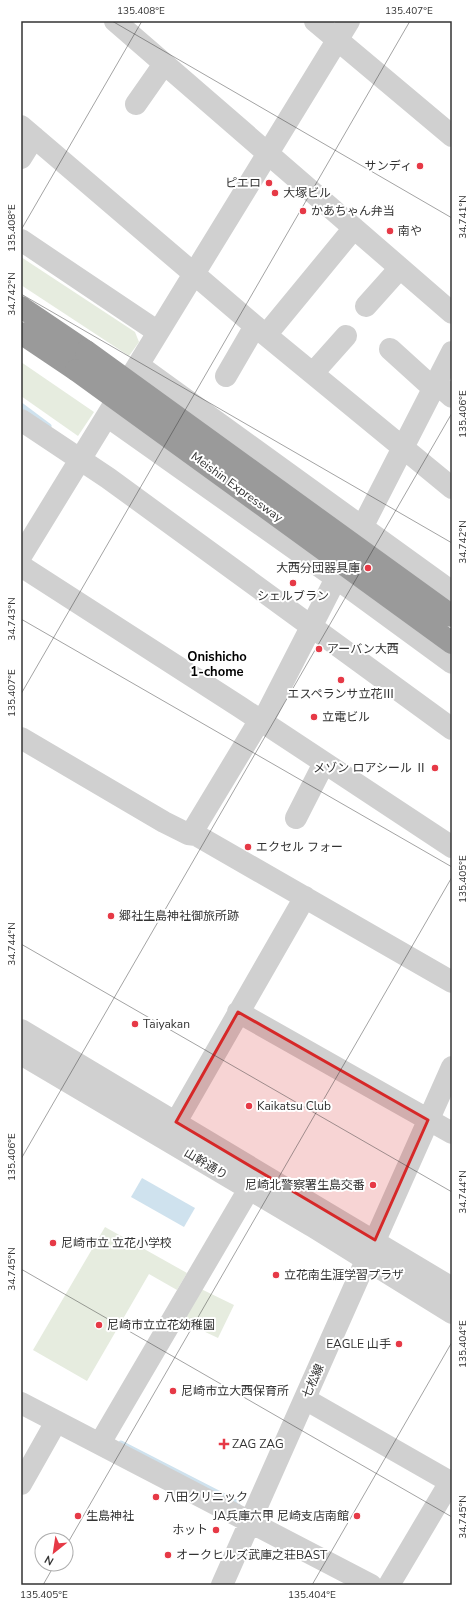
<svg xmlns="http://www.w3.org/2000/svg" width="473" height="1606" viewBox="0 0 473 1606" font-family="'Nunito Sans','Noto Sans JP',sans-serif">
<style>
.green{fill:#e6ecdf}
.water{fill:#cfe2ee}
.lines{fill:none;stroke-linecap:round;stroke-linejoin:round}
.stream{stroke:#cfe2ee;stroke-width:5}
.minor{stroke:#d0d0d0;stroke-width:22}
.highway{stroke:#9a9a9a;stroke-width:22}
.highway-bridge{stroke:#9a9a9a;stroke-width:22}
.marked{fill:#d62828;fill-opacity:0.2;stroke:#d62828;stroke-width:3;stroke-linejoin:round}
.ticks{fill:none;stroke:#333;stroke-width:1;stroke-opacity:0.45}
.poi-dot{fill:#e63946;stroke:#fff;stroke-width:1.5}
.labels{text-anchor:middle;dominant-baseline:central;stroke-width:4;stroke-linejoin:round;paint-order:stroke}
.poi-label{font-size:12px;fill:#333;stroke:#fff;text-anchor:start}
.street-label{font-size:12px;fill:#333;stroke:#fff}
.neighbourhood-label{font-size:13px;font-weight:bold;fill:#000;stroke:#fff}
.neatline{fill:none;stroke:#333;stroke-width:1.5}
.ticks-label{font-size:10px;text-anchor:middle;fill:#333}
</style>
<rect width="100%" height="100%" fill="#fff"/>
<path class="green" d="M21 257 135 332 139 342 129 356 21 285Z
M21 362 94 412 78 436 21 396Z
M105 1227 187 1273 177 1290 149 1274 87 1381 33 1350Z
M199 1288 234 1305 218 1338 182 1321Z"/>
<path class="water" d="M142 1178 195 1208 184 1227 131 1197Z"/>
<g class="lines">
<path class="stream" d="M21 405 49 426
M121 1443 236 1502 239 1507"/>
<path class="minor" d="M115 21 452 313
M315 21 452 136
M136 104 164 64
M21 126 255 326 452 488
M21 158 34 137
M21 240 158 332
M366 306 400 268
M266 335 354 228
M390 349 433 388
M138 365 452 592
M313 373 346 336
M226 376 255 326
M436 383 452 397
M107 416 336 578 452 663
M21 420 108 478 452 729
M21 556 349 21
M21 566 240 707 452 847
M21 738 164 822 188 834 196 835 452 982
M296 818 324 763
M191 834 255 728 268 711 452 352
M238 1012 452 1133
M21 1030 452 1288
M21 1054 312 1226 452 1313
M176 1122 305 897
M305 1399 452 1483
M21 1403 371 1585
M103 1438 249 1189
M21 1484 56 1422
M222 1585 452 1067
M389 1585 450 1482"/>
<path class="highway" d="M21 307 86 351
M21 333 76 370"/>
<path class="highway-bridge" d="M86 351 452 616
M76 370 452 643"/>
</g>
<path class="marked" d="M238 1012 428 1120 375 1240 176 1122Z"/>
<path class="ticks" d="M112 21 452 218M21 230 142 21M21 294 452 543M21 619 452 867M21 694 410 21M21 944 452 1192M21 1159 452 413M21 1269 452 1517M66 1546 452 877M43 1585 55 1564M312 1585 452 1342"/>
<g class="poi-dot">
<circle cx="420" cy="166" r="4"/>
<circle cx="269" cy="183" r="4"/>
<circle cx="275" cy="193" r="4"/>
<circle cx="303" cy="211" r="4"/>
<circle cx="390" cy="231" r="4"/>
<circle cx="368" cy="568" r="4"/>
<circle cx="293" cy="583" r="4"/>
<circle cx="319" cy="649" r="4"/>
<circle cx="341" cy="680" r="4"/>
<circle cx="314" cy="717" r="4"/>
<circle cx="435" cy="768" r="4"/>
<circle cx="248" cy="847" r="4"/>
<circle cx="111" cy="916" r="4"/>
<circle cx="135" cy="1024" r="4"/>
<circle cx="249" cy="1106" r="4"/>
<circle cx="373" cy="1185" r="4"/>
<circle cx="53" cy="1243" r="4"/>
<circle cx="276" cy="1275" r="4"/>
<circle cx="99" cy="1325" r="4"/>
<circle cx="399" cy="1344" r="4"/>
<circle cx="173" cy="1391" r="4"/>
<path d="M222 1438h4v4h4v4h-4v4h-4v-4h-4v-4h4z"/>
<circle cx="156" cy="1497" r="4"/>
<circle cx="78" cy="1516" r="4"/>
<circle cx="357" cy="1516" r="4"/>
<circle cx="216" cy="1530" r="4"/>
<circle cx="168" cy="1555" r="4"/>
</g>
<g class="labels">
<g class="poi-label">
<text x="412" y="166" text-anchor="end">サンディ</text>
<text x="261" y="183" text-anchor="end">ピエロ</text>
<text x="283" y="193">大塚ビル</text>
<text x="311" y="211">かあちゃん弁当</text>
<text x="398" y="231">南や</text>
<text x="360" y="568" text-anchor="end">大西分団器具庫</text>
<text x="293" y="596" text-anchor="middle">シェルブラン</text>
<text x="327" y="649">アーバン大西</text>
<text x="341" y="694" text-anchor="middle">エスペランサ立花Ⅲ</text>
<text x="322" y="717">立電ビル</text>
<text x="427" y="768" text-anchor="end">メゾン ロアシール Ⅱ</text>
<text x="256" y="847">エクセル フォー</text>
<text x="119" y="916">郷社生島神社御旅所跡</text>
<text x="143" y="1024">Taiyakan</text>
<text x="257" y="1106">Kaikatsu Club</text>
<text x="365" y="1185" text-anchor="end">尼崎北警察署生島交番</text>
<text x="61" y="1243">尼崎市立 立花小学校</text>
<text x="284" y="1275">立花南生涯学習プラザ</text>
<text x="107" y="1325">尼崎市立立花幼稚園</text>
<text x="391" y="1344" text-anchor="end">EAGLE 山手</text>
<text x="181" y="1391">尼崎市立大西保育所</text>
<text x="232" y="1444">ZAG ZAG</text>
<text x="164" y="1497">八田クリニック</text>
<text x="86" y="1516">生島神社</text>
<text x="349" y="1516" text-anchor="end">JA兵庫六甲 尼崎支店南館</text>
<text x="208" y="1530" text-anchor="end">ホット</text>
<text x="176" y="1555">オークヒルズ武庫之荘BAST</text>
</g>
<g class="street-label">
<text transform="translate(237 487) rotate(36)">Meishin Expressway</text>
<text transform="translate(206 1164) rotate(31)">山幹通り</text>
<text transform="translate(313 1381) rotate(-66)">七松線</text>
</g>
<g class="neighbourhood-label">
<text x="217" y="657">Onishicho<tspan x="217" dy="15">1-chome</tspan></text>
</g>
</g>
<rect width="473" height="1606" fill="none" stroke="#ffffff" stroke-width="44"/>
<g transform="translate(54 1552) rotate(210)"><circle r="19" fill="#ffffff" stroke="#adadad"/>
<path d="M0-3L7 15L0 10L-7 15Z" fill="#e63946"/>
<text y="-6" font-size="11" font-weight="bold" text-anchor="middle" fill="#333333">N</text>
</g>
<rect x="22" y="22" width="429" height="1562" class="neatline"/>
<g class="ticks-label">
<text x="141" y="14">135.408°E</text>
<text x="409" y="14">135.407°E</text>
<text transform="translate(462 217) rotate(-90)" y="4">34.741°N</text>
<text transform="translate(11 228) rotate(-90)" y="4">135.408°E</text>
<text transform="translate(11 294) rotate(-90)" y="4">34.742°N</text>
<text transform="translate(462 414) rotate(-90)" y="4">135.406°E</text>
<text transform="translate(462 542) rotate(-90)" y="4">34.742°N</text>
<text transform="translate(11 619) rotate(-90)" y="4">34.743°N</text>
<text transform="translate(11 693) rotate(-90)" y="4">135.407°E</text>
<text transform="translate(462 879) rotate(-90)" y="4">135.405°E</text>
<text transform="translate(11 944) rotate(-90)" y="4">34.744°N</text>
<text transform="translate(11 1157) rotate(-90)" y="4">135.406°E</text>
<text transform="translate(462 1192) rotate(-90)" y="4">34.744°N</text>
<text transform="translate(11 1269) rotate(-90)" y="4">34.745°N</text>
<text transform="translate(462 1344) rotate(-90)" y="4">135.404°E</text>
<text transform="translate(462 1517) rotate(-90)" y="4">34.745°N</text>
<text x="44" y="1598">135.405°E</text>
<text x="312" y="1598">135.404°E</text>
</g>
</svg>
